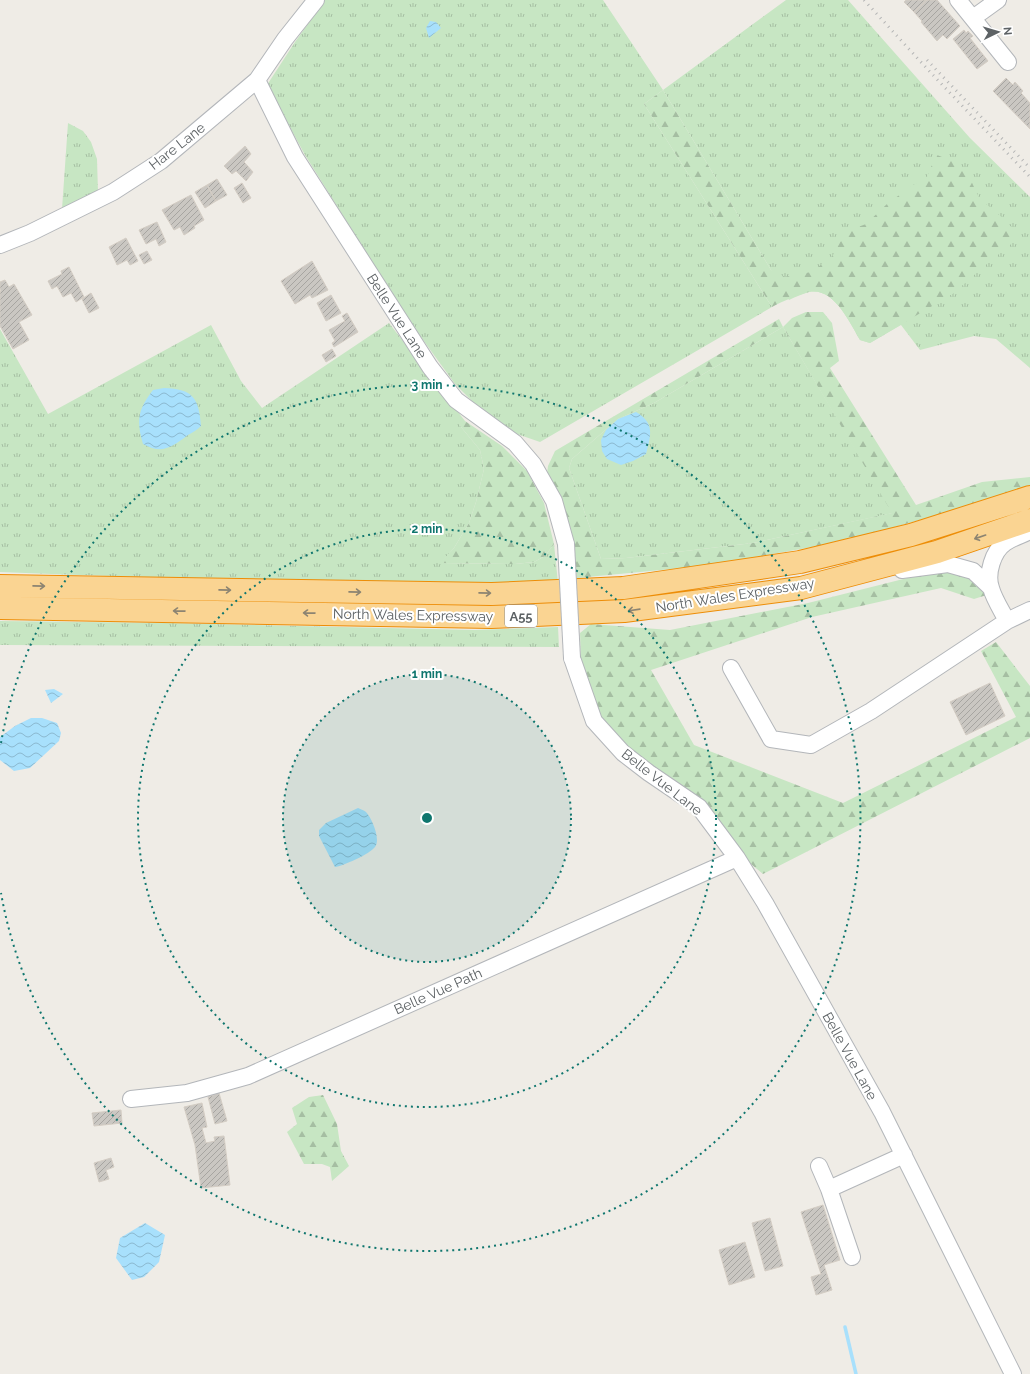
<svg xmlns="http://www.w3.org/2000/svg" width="1030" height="1374" viewBox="0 0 1030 1374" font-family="Raleway,sans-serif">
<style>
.grass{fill:url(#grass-tufts)}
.forest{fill:url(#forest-firs);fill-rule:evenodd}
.water{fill:url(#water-waves)}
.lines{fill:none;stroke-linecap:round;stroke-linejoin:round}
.stream{stroke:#a8e0fc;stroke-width:3.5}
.building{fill:url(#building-hatch);stroke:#d4cdc4}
.minor-casing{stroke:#b3b6ba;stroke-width:18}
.highway-casing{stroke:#ed8d07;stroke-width:24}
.minor{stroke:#fff;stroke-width:16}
.highway{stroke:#fad492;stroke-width:22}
.rail{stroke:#b4b5b5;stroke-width:3;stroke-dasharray:1 5;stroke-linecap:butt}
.minor-bridge-casing{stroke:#b3b6ba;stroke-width:18;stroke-linecap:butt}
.minor-bridge{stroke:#fff;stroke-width:16}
.oneway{stroke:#8c8472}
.ring{fill:none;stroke:#0f766e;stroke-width:2;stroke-dasharray:2 4}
.labels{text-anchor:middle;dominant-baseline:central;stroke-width:4;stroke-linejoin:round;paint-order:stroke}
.shield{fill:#fff;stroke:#8e9193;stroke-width:1}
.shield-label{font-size:13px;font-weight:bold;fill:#5d6265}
.street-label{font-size:14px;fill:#5d6265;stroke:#fff}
.centre{fill:#0f766e;stroke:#fff;stroke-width:2}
.ring-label{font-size:12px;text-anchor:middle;font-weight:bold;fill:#0f766e;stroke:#fff;stroke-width:4;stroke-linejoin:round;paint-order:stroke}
</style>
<defs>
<pattern id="grass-tufts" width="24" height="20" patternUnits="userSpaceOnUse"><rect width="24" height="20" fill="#c7e6c3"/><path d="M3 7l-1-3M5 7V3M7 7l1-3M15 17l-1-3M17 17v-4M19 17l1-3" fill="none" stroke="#a5bea2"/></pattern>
<pattern id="forest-firs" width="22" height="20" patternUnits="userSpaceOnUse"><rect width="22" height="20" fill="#c7e6c3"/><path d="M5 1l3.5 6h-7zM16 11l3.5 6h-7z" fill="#a5bea2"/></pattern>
<pattern id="water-waves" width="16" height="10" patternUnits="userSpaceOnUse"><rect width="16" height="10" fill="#a8e0fc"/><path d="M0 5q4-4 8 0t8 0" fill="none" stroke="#8cb9d0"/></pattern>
<pattern id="building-hatch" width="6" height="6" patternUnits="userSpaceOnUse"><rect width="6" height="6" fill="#cac7c2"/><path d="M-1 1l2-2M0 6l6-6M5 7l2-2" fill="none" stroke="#a7a5a1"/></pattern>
</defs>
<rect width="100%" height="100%" fill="#efece6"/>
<path class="grass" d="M325 0H603L663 90 786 0H848L970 138 1030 197V368L996 339 974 336 920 350 901 325 870 343 860 340C850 323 834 287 809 292 802 294 795 297 789 300L663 90 644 104 772 307 540 442 517 434 473 402 455 384 405 315 305 155 267 85 295 42Z
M68 123 83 131 91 142 97 159 98 192 62 209Z
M389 323 465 421H459L461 427 480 450 484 469 476 502 469 523 454 548 441 563 515 564 534 562 545 556 554 544 558 583C372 582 186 580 0 572V329L48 414 211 325 241 381 262 408Z
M783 327 893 513 753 543 626 558 601 559 569 468 572 459 618 419 654 403Z
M0 621 169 623 475 630 558 627 559 647 0 645Z"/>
<path class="forest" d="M663 90 771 270 785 277 811 272 832 257 840 242 850 230 866 224 887 204 913 185 927 177 931 167 937 155 952 161 968 174 979 198 1005 220 1013 229 1011 244 983 267 954 293 870 343 860 340C850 323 834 287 809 292 797 295 783 301 772 307L644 104Z
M806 312H823L832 323 839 361 830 368 916 505 982 482 1030 477V486L984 502 841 542 703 566 577 578 572 540 547 474 548 466 555 451 779 319 783 327 792 318ZM783 327 892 513 753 543 626 558 601 559 569 468 572 459 618 419 654 403Z
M458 421H465L502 446 527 471 544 503 554 544 545 556 534 562 515 564 440 563 454 548 469 523 476 502 484 469 480 450 461 427Z
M943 569 965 574 976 586 993 593 974 599 941 588 812 617 651 670 694 745 843 803 1016 717 981 651 996 642 1030 686V738L763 874 740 855 599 719 581 661 580 633 591 624 670 630 808 603Z
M323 1095 337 1124 341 1151 349 1166 332 1181 330 1167 322 1164H304L287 1132 297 1124 292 1108 309 1097Z"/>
<path class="water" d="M430 21 436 22 441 28 429 38 426 28Z
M164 388C193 389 199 398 201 426 197 430 193 432 188 435 172 447 162 455 143 444 136 421 138 409 153 390Z
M636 412C655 423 651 435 646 454L633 461 621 465 607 459 602 451 601 440 606 430 618 419Z
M54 689 63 694 51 703 45 690Z
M31 718H42L57 723 61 733 59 741 30 768 14 771 0 760V737L15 726Z
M358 808C360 809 364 810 366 812 372 818 381 840 375 847 370 854 343 866 335 867L319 836V830L326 823Z
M145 1223 165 1235 159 1262 144 1277 132 1280 116 1258 120 1238Z"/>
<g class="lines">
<path class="stream" d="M845 1327 856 1374"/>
</g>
<path class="building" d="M906 0H927L914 12 904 2Z
M927 0H937L960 26 947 39 943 35 937 41 921 22 922 21 914 12Z
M964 30 966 33 968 31 973 36 970 38 988 61 977 69 953 39Z
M1006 78 1013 85 1015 82 1023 91 1021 93 1030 103V129L993 91Z
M245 146 251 154 244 162 253 172 246 181 236 171 232 174 224 166Z
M217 179 227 195 216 201 207 185Z
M242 183 251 198 243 203 234 188Z
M207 185 216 201 205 208 195 192Z
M191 195 204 220 194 226 195 228 184 235 180 227 174 230 162 210Z
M157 222 166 242 159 246 156 239 146 244 139 230Z
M126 238 138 261 130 265 127 260 117 265 109 247Z
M147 251 152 260 144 264 139 255Z
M312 261 328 290 312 298 310 295 295 304 281 281Z
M69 267 84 297 76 302 71 293 63 297 57 286 52 289 48 281 62 274 61 271Z
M5 280 9 287 14 284 32 315 19 322 29 340 13 349 0 326V292L1 291 0 289V282Z
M91 293 99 308 89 313 82 299Z
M331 295 341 313 326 321 317 303Z
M347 313 358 332 334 347 332 343 335 341 329 330 345 321 342 316Z
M332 349 336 356 326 362 322 355Z
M990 683 1005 716 966 735 950 702Z
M219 1093 227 1121 215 1124 208 1097Z
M202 1103 207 1127 202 1128 206 1143 215 1141 214 1137 224 1136 230 1185 201 1188 195 1145 184 1107Z
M121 1110 122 1123 94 1126 92 1113Z
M111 1158 114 1167 106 1170 109 1179 99 1182 94 1163Z
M823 1205 840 1260 824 1265 832 1290 816 1295 811 1277 821 1274 801 1212Z
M770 1218 783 1266 765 1271 752 1223Z
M745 1242 755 1277 729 1285 719 1250Z"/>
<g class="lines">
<defs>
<path id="minor" d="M958 0 1008 62
M973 18 998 0
M257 80 295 157 430 367 456 400 515 443 533 464 554 501 566 544
M0 245 30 233 113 192 161 161 257 80 285 39 316 0
M902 570 948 564 973 571 990 587
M1007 621C1002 611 994 599 991 588 986 574 993 551 1005 543 1012 538 1022 535 1030 531
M572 658 594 721 623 753 649 773 699 807 737 858 765 903 882 1112 1013 1374
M731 668 771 739 811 745 871 711 1007 621 1030 610
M131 1099 187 1093 248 1076 737 858
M819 1166 829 1189 904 1155
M829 1189 852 1257"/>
<path id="highway" d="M0 586 492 594 623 588 800 562 911 535 1030 497
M0 608 491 617 624 611 801 588 937 552 1030 520"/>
</defs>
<use href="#minor" class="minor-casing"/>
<use href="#highway" class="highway-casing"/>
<use href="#minor" class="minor"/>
<use href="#highway" class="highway"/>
<path class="rail" d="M864 0 931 73 1030 177
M927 60 1030 168"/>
<defs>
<path id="minor-bridge" d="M566 544 572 658"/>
</defs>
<use href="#minor-bridge" class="minor-bridge-casing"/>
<use href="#minor-bridge" class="minor-bridge"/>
</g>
<defs><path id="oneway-shaft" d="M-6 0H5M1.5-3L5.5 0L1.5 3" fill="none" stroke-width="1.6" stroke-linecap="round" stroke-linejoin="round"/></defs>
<g class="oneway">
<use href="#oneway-shaft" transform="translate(980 537) rotate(161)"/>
<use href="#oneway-shaft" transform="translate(39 586) rotate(1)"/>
<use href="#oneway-shaft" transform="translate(225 590) rotate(1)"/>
<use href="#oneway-shaft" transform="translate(355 592) rotate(1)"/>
<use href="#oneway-shaft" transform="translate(485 593) rotate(1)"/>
<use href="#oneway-shaft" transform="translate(634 610) rotate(172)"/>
<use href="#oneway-shaft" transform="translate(179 611) rotate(-179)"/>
<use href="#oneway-shaft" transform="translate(309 613) rotate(-179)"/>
</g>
<circle cx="427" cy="818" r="144" fill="#0f766e" fill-opacity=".12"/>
<g class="ring">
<circle cx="427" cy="818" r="144"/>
<circle cx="427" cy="818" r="289"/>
<path d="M1 743A433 433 0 1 1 1 893"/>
</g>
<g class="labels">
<rect class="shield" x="505" y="605" width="32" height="22" rx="3"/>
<g class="shield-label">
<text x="521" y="616">A55</text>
</g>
<g class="street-label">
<text transform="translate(177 146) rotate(-38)">Hare Lane</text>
<text transform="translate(397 316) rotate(57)">Belle Vue Lane</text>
<text transform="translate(735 595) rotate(-9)">North Wales Expressway</text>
<text transform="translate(413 615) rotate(1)">North Wales Expressway</text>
<text transform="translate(662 782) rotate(38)">Belle Vue Lane</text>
<text transform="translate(438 991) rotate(-24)">Belle Vue Path</text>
<text transform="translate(850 1056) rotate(61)">Belle Vue Lane</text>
</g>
</g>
<circle cx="427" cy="818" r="6" class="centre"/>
<g class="ring-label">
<text x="427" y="389">3 min</text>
<text x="427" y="533">2 min</text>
<text x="427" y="678">1 min</text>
</g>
<g transform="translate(998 32) rotate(85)" stroke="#ffffff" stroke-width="3" paint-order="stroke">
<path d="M0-3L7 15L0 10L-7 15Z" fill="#5d6265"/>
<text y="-6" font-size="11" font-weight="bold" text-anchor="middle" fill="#5d6265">N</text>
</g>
</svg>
